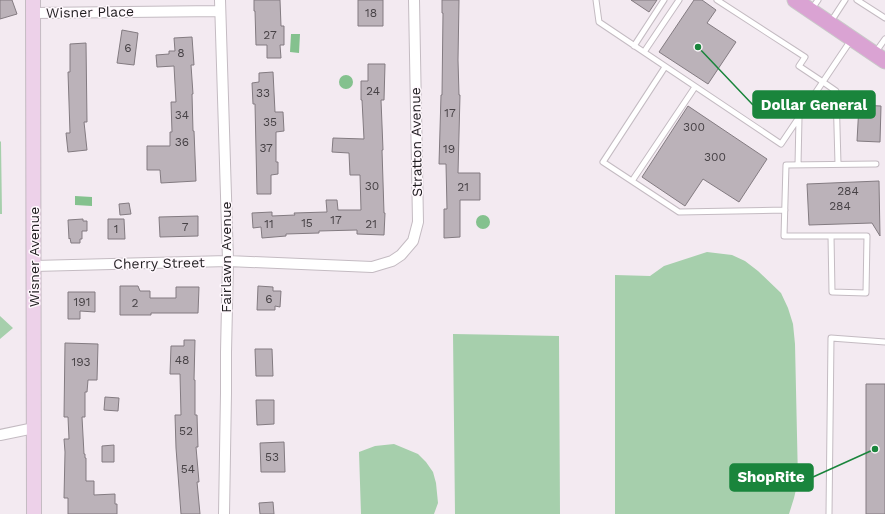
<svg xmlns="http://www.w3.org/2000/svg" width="885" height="514" viewBox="0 0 885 514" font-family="'Work Sans',sans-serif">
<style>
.green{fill:#a6cfac}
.water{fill:#84c18e}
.building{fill:#bbb2b9;stroke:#837b81}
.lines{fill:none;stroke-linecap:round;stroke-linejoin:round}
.lane-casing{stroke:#c4bbc2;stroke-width:7}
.street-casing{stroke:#c4bbc2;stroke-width:12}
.secondary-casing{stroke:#c4bbc2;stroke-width:16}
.primary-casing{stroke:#c9c9c9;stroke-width:17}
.lane{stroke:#fff;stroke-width:5}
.street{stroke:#fff;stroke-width:10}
.secondary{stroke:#edd1e9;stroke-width:14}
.primary{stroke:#daa3d3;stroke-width:15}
.labels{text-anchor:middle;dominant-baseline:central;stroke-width:3;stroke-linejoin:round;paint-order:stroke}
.number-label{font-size:12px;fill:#474246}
.street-label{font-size:14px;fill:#201d20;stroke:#fff8fd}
.leader{fill:none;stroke:#1a853c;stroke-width:1.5}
.callout-dot{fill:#1a853c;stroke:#fff8fd;stroke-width:1.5}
.callout{fill:#1a853c;stroke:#1a853c;stroke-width:1.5}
.callout-label{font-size:15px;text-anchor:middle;font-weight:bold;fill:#fff}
</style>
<rect width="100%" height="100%" fill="#f3eaf1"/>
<path class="green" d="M0 141 1 142 2 214H0Z
M707 252 732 255 745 261 758 271 781 293 788 308 793 324 795 344 798 481 794 498 789 514H615V275L650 276 664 266Z
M0 316 13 328 0 339Z
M453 334 559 336 560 514H455Z
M394 444 418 454 426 462 433 472 436 483 438 503 434 514H361L359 452 375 446Z"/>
<path class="water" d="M291 34H300L299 53 290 52Z
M339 82a7 7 0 1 1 14 0a7 7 0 1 1-14 0Z
M75 196 92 197V206L75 205Z
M476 222a7 7 0 1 1 14 0a7 7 0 1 1-14 0Z"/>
<path class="building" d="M0 0H12L17 14 0 19Z
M254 0H280L281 26H284V45H280L281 58H267V45H256L255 11H254Z
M358 0H383V26H358Z
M442 0H459L458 60 459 95H460L458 173H480V200H460V237L444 238V209H447L446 164H439L441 95H442L443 13H442Z
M631 0H657L649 12Z
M694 0H702L716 10 707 23 736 42 708 84 659 52Z
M122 30 138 33 134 65 117 63Z
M192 37 194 65H191L193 94H192L193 131H194L196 181 161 183 160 170H147V146H170V132H172L171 102H176L174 66 157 67 156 55 169 54V51H175L174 38Z
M86 43 87 122H84L87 150 68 152 66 133H70L68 72H70V44Z
M368 64H385L384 100H381L383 150H382L384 213H385L384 235 357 234V230L319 231V233L286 234V236L262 238 261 227 253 228 252 213 272 212V216L295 215 294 213 327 212 326 200H337L338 210H361L360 175H350L349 153 332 152 333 138 364 139 362 100H361V81H368Z
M273 72 275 112H283L284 131 276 132V162H278V174L271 175V194H257L255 104H253L252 83 259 82V73Z
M859 105 881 106 880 142 857 141Z
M688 106 767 159 739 202 703 179 685 206 642 177Z
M879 181 880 236 872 223 809 225 807 184Z
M129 203 131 214 120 215 119 204Z
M198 216V236L160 237 159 217Z
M83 219V221H87V231H82V239H80V243H71L70 238 69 239 68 220Z
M108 219H124L125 239H108Z
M120 286H138L140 291H150V298H176V287H199L198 313H151V315H120Z
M258 286 273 287V291H281L280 307 275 306V310H257Z
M68 292H95V312L80 311V319H68Z
M184 340H195L194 380H195V415H197L198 447H196L199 482H197L200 514H181L176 448 175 415H181L180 374H170L171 346H184Z
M65 343 98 344 97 380H88L87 392H85V417H82L84 454H85V458H86V481H94V495L115 494V504H117V514H68V498H64L65 452 64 439H69L68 417H64Z
M255 349H272L273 376H256Z
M866 384H885V514H866Z
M105 397 119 398 118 411 104 410Z
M256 400H274V424L257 425Z
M284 442 285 472H261L260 443Z
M114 445V462H102V446Z
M273 502 274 514H260L259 503Z"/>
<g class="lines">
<defs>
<path id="lane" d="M596 0 599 22 781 144 851 40
M717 0 805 57 799 66 823 82 836 91 838 164
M857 0 885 18
M811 10 818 0
M830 23 845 0
M634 46 664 0
M644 52 679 0
M875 53 885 39
M665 67 603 162 679 212 785 210
M798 165 799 118
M632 181 695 87
M831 236 832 292 866 293 867 236H784L786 165 876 164
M829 514 831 338 885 342"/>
<path id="street" d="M220 0 228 261 226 352V393L224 514
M33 13 220 11
M34 266 228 261 372 267 392 261 401 255 413 241 418 222 414 0
M0 435 34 428"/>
<path id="secondary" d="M33 0 34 514"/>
<path id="primary" d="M795 0 885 61"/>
</defs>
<use href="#lane" class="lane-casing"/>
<use href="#street" class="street-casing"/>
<use href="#secondary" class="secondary-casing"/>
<use href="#primary" class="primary-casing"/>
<use href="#lane" class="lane"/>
<use href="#street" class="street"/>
<use href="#secondary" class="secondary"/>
<use href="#primary" class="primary"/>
</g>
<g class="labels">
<g class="number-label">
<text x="371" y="13">18</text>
<text x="270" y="35">27</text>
<text x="128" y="48">6</text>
<text x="181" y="53">8</text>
<text x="373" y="91">24</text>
<text x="263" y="93">33</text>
<text x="450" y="113">17</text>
<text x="182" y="115">34</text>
<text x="270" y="122">35</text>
<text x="694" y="127">300</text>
<text x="182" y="142">36</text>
<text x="266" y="148">37</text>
<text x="449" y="149">19</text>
<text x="715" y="157">300</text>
<text x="372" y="186">30</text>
<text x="463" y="187">21</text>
<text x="848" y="191">284</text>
<text x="840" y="206">284</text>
<text x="336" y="220">17</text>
<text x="307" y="223">15</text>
<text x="269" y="224">11</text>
<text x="371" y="224">21</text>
<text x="185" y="227">7</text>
<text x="116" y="229">1</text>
<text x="269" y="299">6</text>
<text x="82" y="302">191</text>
<text x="135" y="303">2</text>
<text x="182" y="360">48</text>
<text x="81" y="362">193</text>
<text x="186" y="431">52</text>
<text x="272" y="457">53</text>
<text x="188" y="469">54</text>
</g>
<g class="street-label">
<text transform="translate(90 12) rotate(-1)">Wisner Place</text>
<text transform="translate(416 142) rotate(-91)">Stratton Avenue</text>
<text transform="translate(34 257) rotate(-90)">Wisner Avenue</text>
<text transform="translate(226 257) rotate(-90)">Fairlawn Avenue</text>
<text transform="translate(159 263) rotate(-1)">Cherry Street</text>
</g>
</g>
<path class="leader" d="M698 47L753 105M875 449L813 477"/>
<g class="callout-dot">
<circle cx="698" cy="47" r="4"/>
<circle cx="875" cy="449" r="4"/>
</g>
<g class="callout">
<rect x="753" y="91" width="122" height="27" rx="4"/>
<rect x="730" y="464" width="83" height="27" rx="4"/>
</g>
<g class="callout-label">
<text x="814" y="110">Dollar General</text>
<text x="771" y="482">ShopRite</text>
</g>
</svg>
